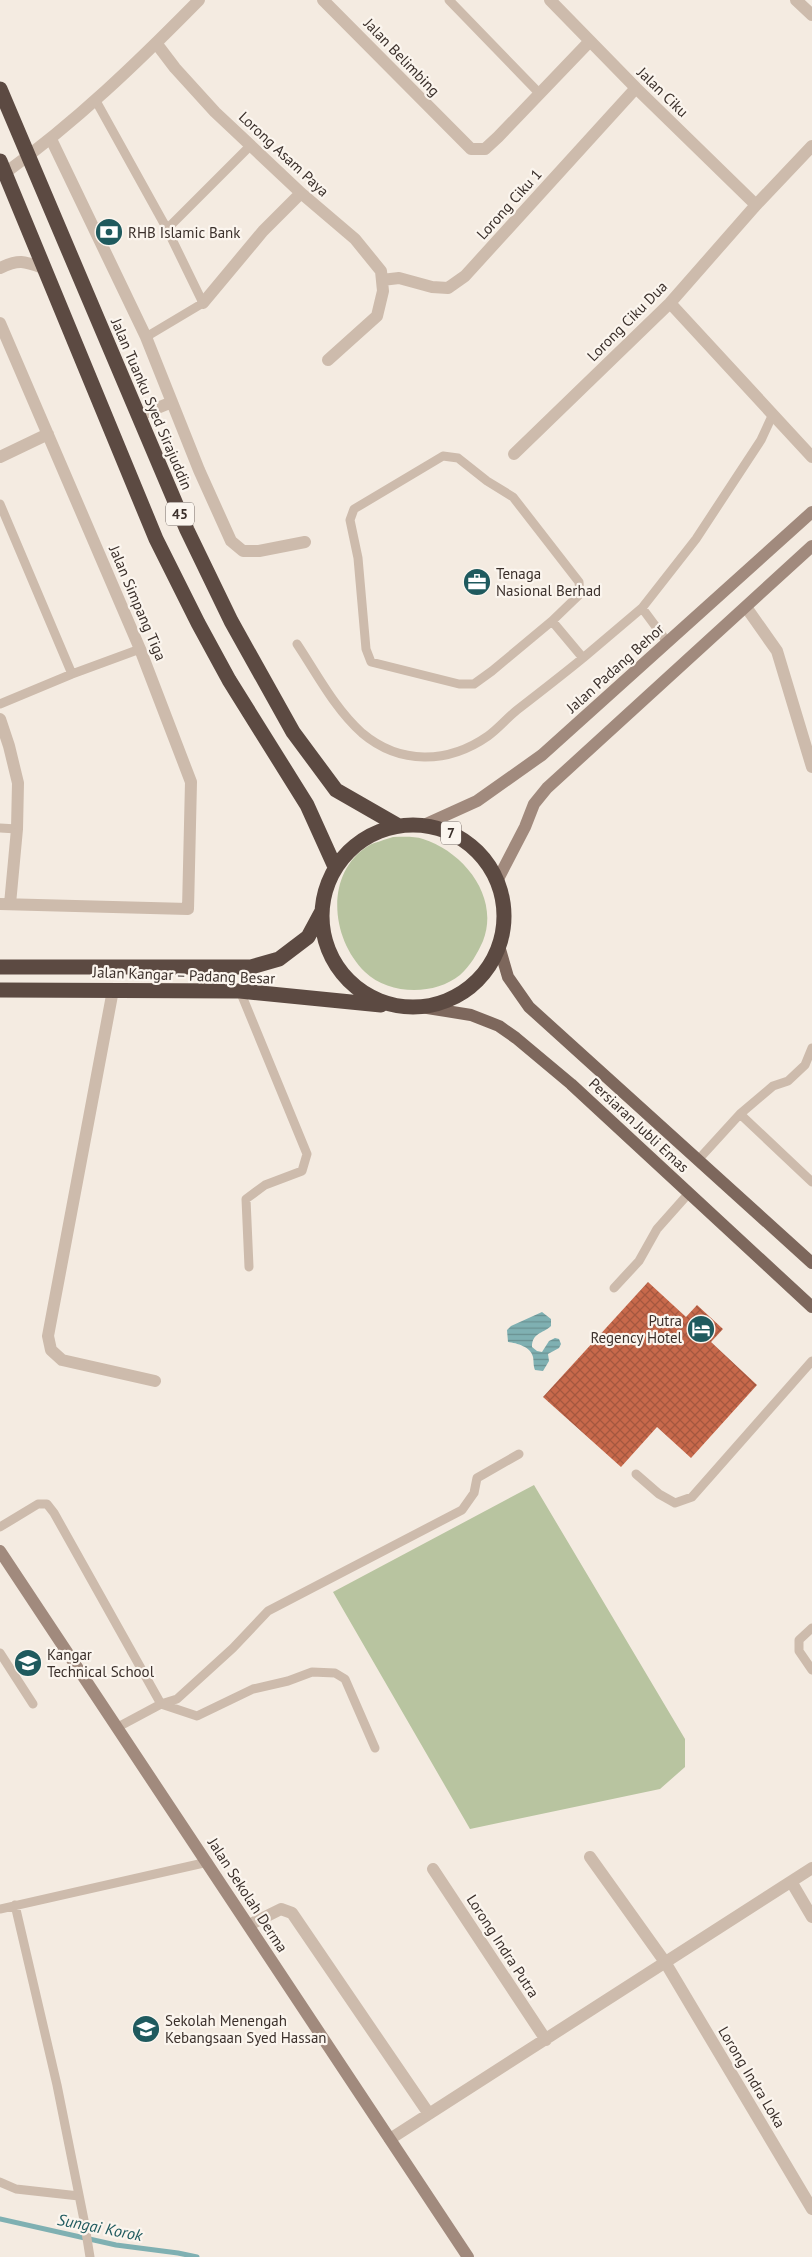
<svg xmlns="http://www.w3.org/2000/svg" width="812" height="2257" viewBox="0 0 812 2257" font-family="'PT Sans',sans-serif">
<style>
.grass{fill:#b8c4a0}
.water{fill:url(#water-rules)}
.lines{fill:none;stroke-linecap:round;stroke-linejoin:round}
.stream{stroke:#7fb0b2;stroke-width:5}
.building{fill:url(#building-cross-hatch)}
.lane{stroke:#cdbbac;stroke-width:9}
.street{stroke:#cdbbac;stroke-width:12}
.secondary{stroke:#a18a7d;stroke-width:12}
.primary{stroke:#7d675c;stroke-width:12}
.highway{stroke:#5c4a42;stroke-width:15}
.labels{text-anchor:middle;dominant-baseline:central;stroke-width:4.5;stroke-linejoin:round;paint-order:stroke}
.shield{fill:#fbf5ee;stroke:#756b66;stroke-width:1}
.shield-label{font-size:14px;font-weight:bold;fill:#3b302b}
.street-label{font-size:15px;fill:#3b302b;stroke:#fbf5ee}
.poi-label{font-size:15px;fill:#3b302b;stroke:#fbf5ee;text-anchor:start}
.water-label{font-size:16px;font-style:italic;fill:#1f5a5e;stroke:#fbf5ee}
</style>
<defs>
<pattern id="water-rules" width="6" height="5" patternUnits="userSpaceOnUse" patternTransform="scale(1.25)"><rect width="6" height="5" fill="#7fb0b2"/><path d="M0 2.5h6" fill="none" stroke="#699091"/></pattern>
<pattern id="building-cross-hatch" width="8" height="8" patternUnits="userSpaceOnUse" patternTransform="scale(1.25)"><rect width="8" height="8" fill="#c8694b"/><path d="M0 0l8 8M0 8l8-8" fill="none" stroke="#a4573f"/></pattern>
</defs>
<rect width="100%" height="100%" fill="#f4ebe1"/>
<path class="grass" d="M393 837C402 837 414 836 423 839 464 852 500 897 483 941 477 954 471 965 460 975 434 996 389 995 365 972 331 939 324 874 368 846 375 842 385 840 393 837Z
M534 1485 685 1739V1767L660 1789 470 1829 333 1592Z"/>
<path class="water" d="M542 1312 551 1319V1326C542 1334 532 1333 532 1347L537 1351 542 1352 549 1341 555 1338 559 1339 561 1344 559 1348 548 1354 549 1361 543 1371 535 1370C533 1365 534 1362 533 1357 531 1347 517 1343 508 1342L507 1330 511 1326Z"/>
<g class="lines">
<path class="stream" d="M0 2219 116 2245 178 2253 197 2257"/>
</g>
<path class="building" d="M648 1282 686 1317 697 1305 723 1329 711 1342 757 1385 691 1458 657 1427 621 1467 543 1397Z"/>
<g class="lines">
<path class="lane" d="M449 0 540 94
M96 101 167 229 203 303 146 337
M167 229 250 146
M443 456 458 458 487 481 513 497 579 582 580 594 552 621 492 671 474 684H459L371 662 366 649 358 558 350 520 354 509Z
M0 504 72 674
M642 608 668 643
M552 621 583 658 642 608 696 539 761 440 773 414
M297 644C317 674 335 709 362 733 400 765 448 764 488 736 499 728 507 718 517 710 539 693 561 676 583 658
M0 704 72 674 140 649
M0 828 17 829
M240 991 307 1154 302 1171 265 1185 246 1199 249 1267
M740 1114 812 1182
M698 1160 740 1114 773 1086 788 1081 805 1065 812 1048
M614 1288 639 1261 657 1229 689 1193
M636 1474 659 1494 675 1503 692 1497 812 1361
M0 1527 38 1504H47L54 1513 161 1704 177 1699 233 1648 268 1611 462 1510 474 1493 477 1478 519 1454
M812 1628 799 1640V1651L812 1670
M0 1653 33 1704
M118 1727 161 1704 197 1716 253 1689 288 1681 312 1672 335 1673 345 1679 375 1748
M15 1905 57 2085 84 2220 90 2257
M0 1909 208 1862
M0 2182 16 2189 79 2196"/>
<path class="street" d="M323 0 471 149H485L498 137 590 41
M550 0 636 88 756 205
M796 0 812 15
M156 43 175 68 215 112 301 193 355 239 381 271 383 291 377 316 328 360
M51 139 146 337 199 470 231 541 243 551H259L305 542
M5 173C76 122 138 62 199 0
M0 268C19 259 24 261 43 268
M382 280 399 278 432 287 448 288 465 276 636 88
M203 303 263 231 301 193
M670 303 812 457
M0 323 140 649 191 782 188 909 0 904
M138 416 172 402
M514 454 670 303 756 205 812 146
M0 457 48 434
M746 607 777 651 812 767
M0 719 9 746 18 783 17 829 10 904
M113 990 48 1336 51 1350 62 1360 155 1381
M590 1857 665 1962 812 2209
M433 1869 546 2040
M792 1883 812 1917
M249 1925 281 1909 292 1913 429 2114
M390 2139 812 1868"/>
<path class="secondary" d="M424 825 477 801 542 755 812 512
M497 881 525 827 534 804 547 788 812 546
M0 1551 468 2257"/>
<path class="primary" d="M499 946 508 977 529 1007 812 1263
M421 1007 471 1015 499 1026 516 1038 571 1084 812 1307"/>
<path class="highway" d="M0 89 187 530 231 621 293 732 336 790 397 825
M0 161 156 539 198 623 229 680 307 805 335 867
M322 916a91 91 0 1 1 182 0a91 91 0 1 1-182 0Z
M0 967H251L279 959 308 937 322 911
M0 990 240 991 381 1005"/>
</g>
<defs>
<symbol id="bank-disc" viewBox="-11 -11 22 22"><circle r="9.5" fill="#1f5a5e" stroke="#fbf5ee"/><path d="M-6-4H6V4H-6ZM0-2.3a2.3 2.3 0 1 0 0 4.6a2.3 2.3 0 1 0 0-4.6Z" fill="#fff"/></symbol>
<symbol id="office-disc" viewBox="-11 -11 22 22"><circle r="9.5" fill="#1f5a5e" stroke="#fbf5ee"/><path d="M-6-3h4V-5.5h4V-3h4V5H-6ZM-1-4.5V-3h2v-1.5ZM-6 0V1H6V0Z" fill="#fff"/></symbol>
<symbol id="hotel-disc" viewBox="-11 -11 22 22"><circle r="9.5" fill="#1f5a5e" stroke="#fbf5ee"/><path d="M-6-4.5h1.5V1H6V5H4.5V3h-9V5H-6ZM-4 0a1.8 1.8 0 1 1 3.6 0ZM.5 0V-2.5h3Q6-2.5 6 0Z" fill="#fff"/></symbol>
<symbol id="school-disc" viewBox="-11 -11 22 22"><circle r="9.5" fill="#1f5a5e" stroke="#fbf5ee"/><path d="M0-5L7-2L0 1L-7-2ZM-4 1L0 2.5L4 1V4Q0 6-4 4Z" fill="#fff"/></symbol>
</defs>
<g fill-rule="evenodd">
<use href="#bank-disc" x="93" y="216" width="32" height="32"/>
<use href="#office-disc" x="461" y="566" width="32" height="32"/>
<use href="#hotel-disc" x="685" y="1313" width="32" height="32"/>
<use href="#school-disc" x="12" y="1647" width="32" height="32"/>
<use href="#school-disc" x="130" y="2013" width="32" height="32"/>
</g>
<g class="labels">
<g class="shield">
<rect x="166" y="502.5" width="28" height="23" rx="4"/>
<rect x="441" y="821.5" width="20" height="23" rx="4"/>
</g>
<g class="shield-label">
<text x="180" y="514">45</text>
<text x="451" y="833">7</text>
</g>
<g class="street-label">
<text transform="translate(402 57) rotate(46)">Jalan Belimbing</text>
<text transform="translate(663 92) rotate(44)">Jalan Ciku</text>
<text transform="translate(284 154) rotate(43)">Lorong Asam Paya</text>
<text transform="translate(509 204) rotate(-48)">Lorong Ciku 1</text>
<text transform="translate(627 321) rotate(-45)">Lorong Ciku Dua</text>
<text transform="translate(152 404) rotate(67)">Jalan Tuanku Syed Sirajuddin</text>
<text transform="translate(138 603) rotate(67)">Jalan Simpang Tiga</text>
<text transform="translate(615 668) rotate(-42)">Jalan Padang Behor</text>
<text transform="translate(184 975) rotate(2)">Jalan Kangar – Padang Besar</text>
<text transform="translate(639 1125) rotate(43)">Persiaran Jubli Emas</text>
<text transform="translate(248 1895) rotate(57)">Jalan Sekolah Derma</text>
<text transform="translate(503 1946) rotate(57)">Lorong Indra Putra</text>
<text transform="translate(752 2077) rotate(59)">Lorong Indra Loka</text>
</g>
<g class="poi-label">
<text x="128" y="232">RHB Islamic Bank</text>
<text x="496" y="573">Tenaga<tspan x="496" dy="17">Nasional Berhad</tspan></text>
<text x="682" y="1320" text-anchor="end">Putra<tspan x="682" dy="17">Regency Hotel</tspan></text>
<text x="47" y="1654">Kangar<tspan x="47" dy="17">Technical School</tspan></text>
<text x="165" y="2020">Sekolah Menengah<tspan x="165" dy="17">Kebangsaan Syed Hassan</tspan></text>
</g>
<g class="water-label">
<text transform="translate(100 2227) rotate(11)">Sungai Korok</text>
</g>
</g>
</svg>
